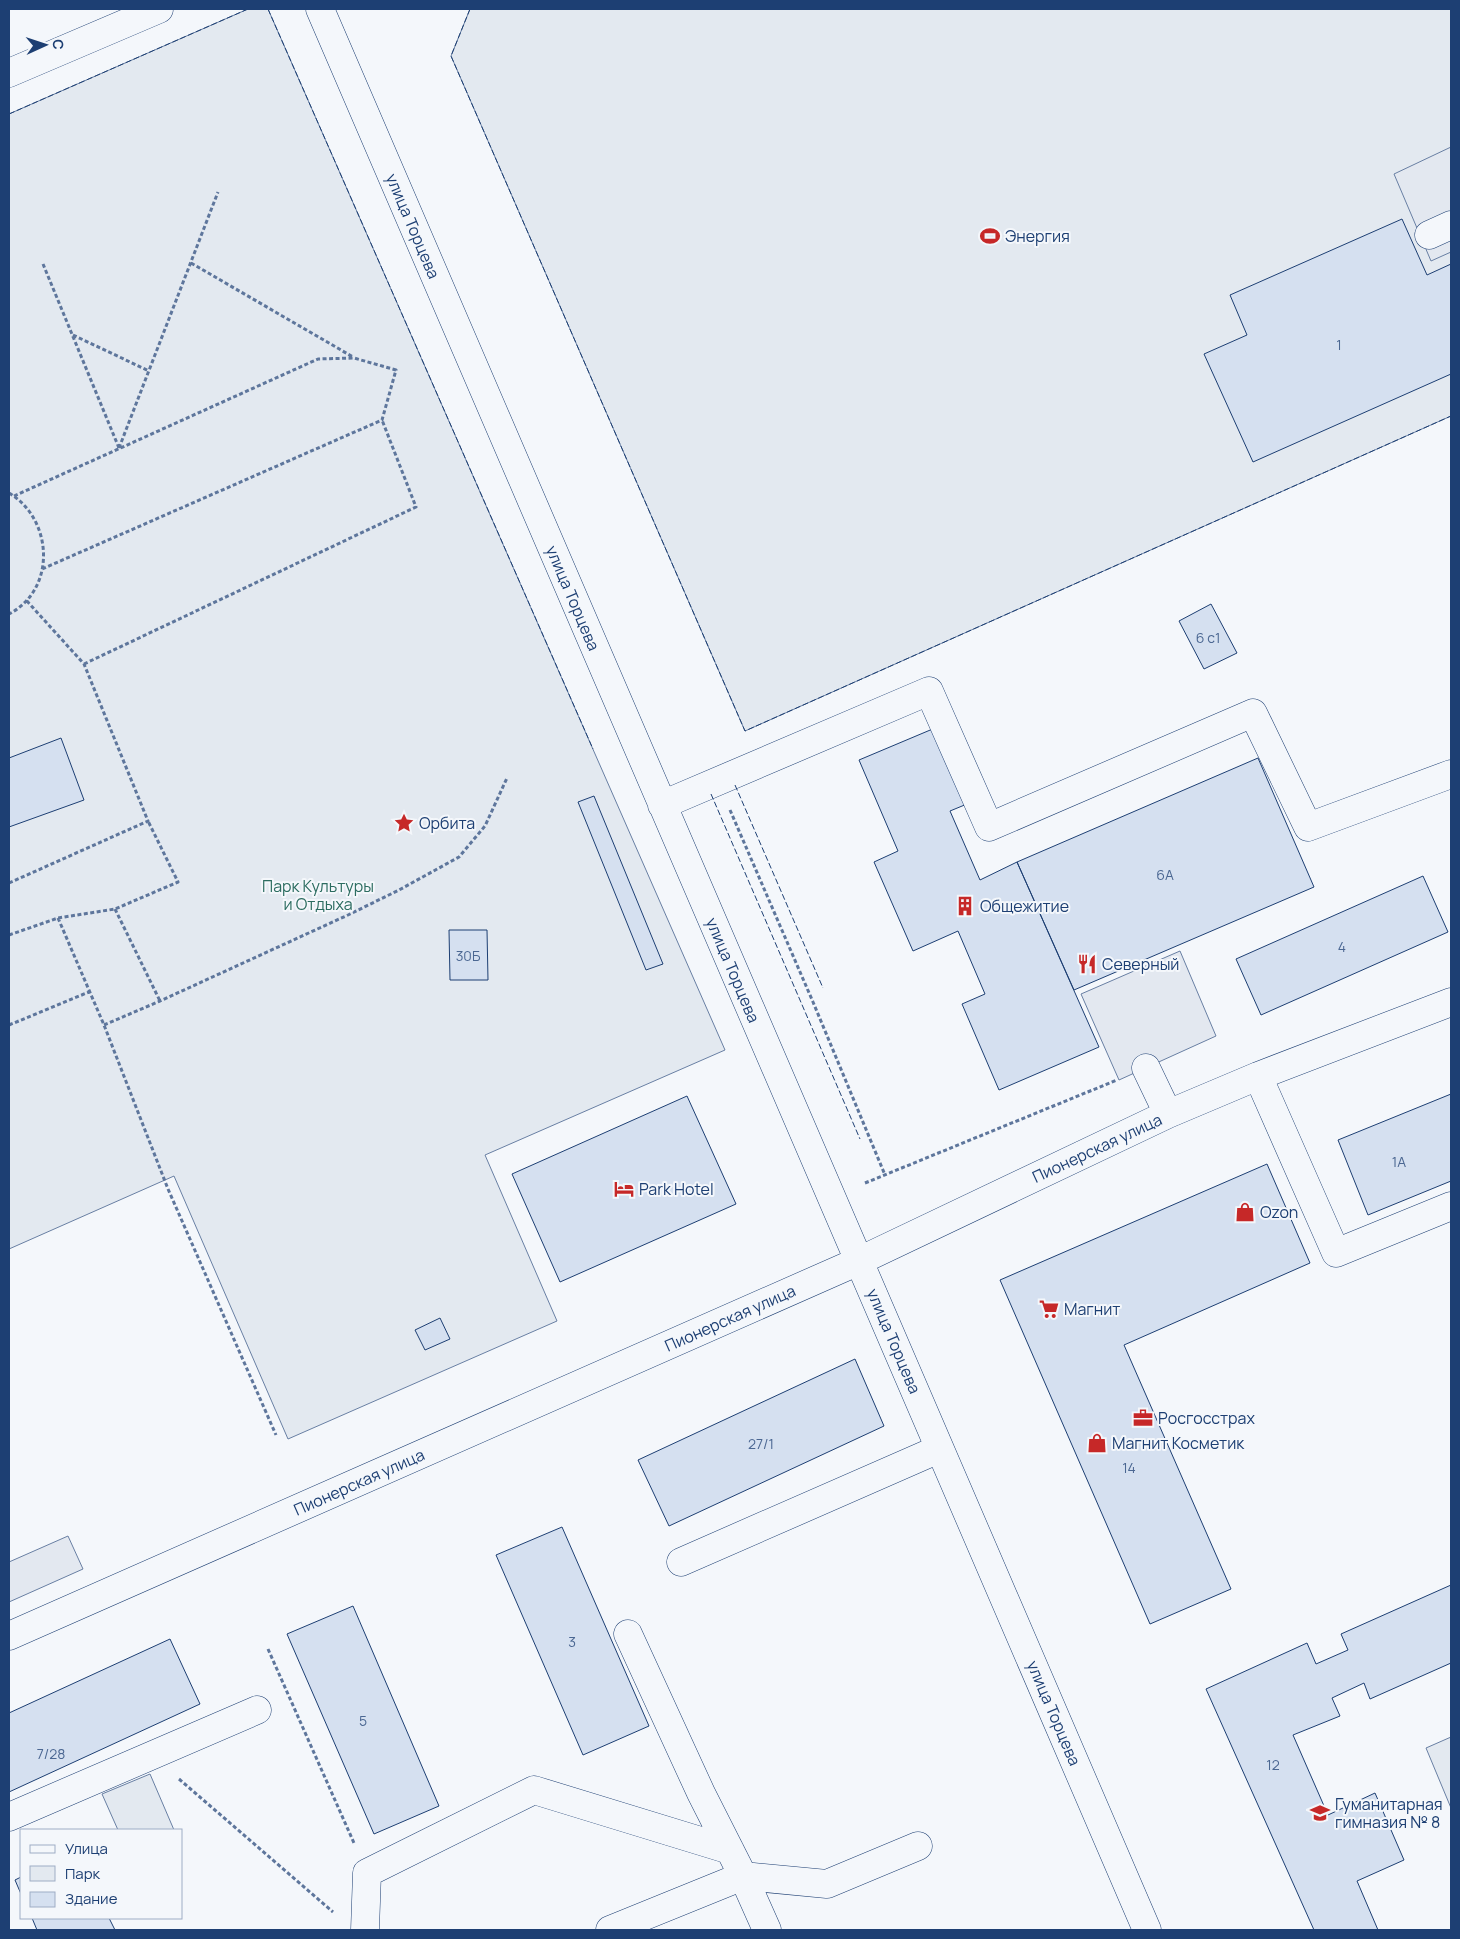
<svg xmlns="http://www.w3.org/2000/svg" width="1460" height="1939" viewBox="0 0 1460 1939" font-family="Manrope,sans-serif">
<style>
.green{fill:#e3e9f0;stroke:#687fa3}
.parking{fill:#e3e8f0;stroke:#687fa3}
.building{fill:#d5e0f0;stroke:#1d3f73}
.lines{fill:none;stroke-linecap:round;stroke-linejoin:round}
.minor-casing{stroke:#1d3f73;stroke-width:29}
.path{stroke:#5e769c;stroke-width:3;stroke-dasharray:4 2.5;stroke-linecap:butt}
.minor{stroke:#f4f7fb;stroke-width:28}
.fence{stroke:#1d3f73;stroke-width:1;stroke-dasharray:6 2.5;stroke-linecap:butt}
.labels{text-anchor:middle;dominant-baseline:central;stroke-width:4;stroke-linejoin:round;paint-order:stroke}
.number-label{font-size:14px;fill:#4b6792}
.street-label{font-size:16px;fill:#1d3f73;stroke:#f4f7fb}
.poi-label{font-size:16px;fill:#1d3f73;stroke:#f4f7fb;text-anchor:start}
.park-label{font-size:16px;fill:#2c6c60;stroke:#f4f7fb}
</style>
<rect width="100%" height="100%" fill="#f4f7fb"/>
<path class="green" d="M248 9H268L725 1050 485 1155 557 1321 288 1439 174 1176 9 1249V114Z
M470 9H1451V416L745 731 451 56Z
M1451 1737V1808L1426 1748Z
M150 1774 174 1830H118L102 1794Z"/>
<path class="parking" d="M1451 147V252L1431 261 1394 174Z
M1180 951 1216 1036 1119 1080 1081 994Z
M68 1536 83 1569 9 1602V1562Z"/>
<path class="building" d="M1402 219 1427 275 1451 264V374L1253 462 1204 354 1247 335 1230 295Z
M1211 604 1237 653 1204 669 1179 621Z
M935 728 967 804 950 811 980 880 1017 862 1099 1047 999 1090 962 1004 985 994 958 931 913 951 874 862 898 851 859 760Z
M61 738 84 800 9 827V758Z
M1258 758 1314 887 1074 990 1017 862Z
M594 796 663 964 646 970 578 802Z
M1423 876 1448 932 1261 1015 1236 959Z
M449 930H487L488 980H450Z
M1451 1094V1181L1368 1215 1338 1140Z
M687 1096 736 1204 560 1282 512 1174Z
M1267 1164 1310 1263 1124 1345 1231 1589 1150 1624 1000 1280Z
M440 1318 450 1339 425 1350 415 1330Z
M855 1359 884 1426 669 1526 638 1460Z
M562 1527 649 1726 583 1755 496 1555Z
M1451 1585V1663L1370 1699 1364 1683 1332 1698 1340 1716 1293 1735 1328 1815 1375 1793 1404 1860 1357 1881 1378 1930H1314L1206 1689 1307 1643 1316 1664 1348 1650 1341 1634Z
M353 1606 439 1806 374 1834 287 1634Z
M170 1639 200 1704 9 1792V1713Z
M21 1877V1894L15 1880Z
M32 1918H109L115 1930H37Z"/>
<g class="lines">
<defs>
<path id="minor" d="M320 9 1147 1930
M9 73 159 9
M1429 235 1451 225
M662 805 929 691 989 827 1253 713 1308 827 1451 774
M1146 1068 1168 1114
M1258 1076 1336 1253 1451 1206
M681 1562 939 1449
M628 1634 701 1793 743 1876 767 1930
M9 1636 859 1261 1168 1114 1258 1076 1451 1002
M9 1817 257 1710
M365 1930 367 1873 534 1790 730 1850
M610 1930 743 1876 827 1884 918 1846"/>
</defs>
<use href="#minor" class="minor-casing"/>
<path class="path" d="M191 263 353 357
M43 264 119 448
M73 335 149 371
M119 448 218 192
M9 493C53 519 57 589 9 614
M14 496 318 359 354 358 396 370 382 420 42 569
M84 664 416 507 382 420
M730 810 813 1002 885 1175
M9 883 148 821 84 664 26 600
M115 909 160 1001
M58 918 104 1025 168 1189 276 1435
M9 935 58 918 115 909 178 882 148 821
M9 1025 89 992
M104 1025 160 1001 348 915 399 890 459 857 485 826 507 778
M865 1183 1117 1080
M268 1649 354 1843
M179 1779 333 1912"/>
<use href="#minor" class="minor"/>
<path class="fence" d="M268 9 593 749
M470 9 451 56 745 731 1451 416
M9 114 248 9
M735 785 823 988
M711 794 860 1139"/>
</g>
<defs>
<symbol id="stadium-bare" viewBox="-9 -9 18 18"><path d="M0-5a6.5 5 0 1 0 0 10a6.5 5 0 1 0 0-10ZM-3.5-1.8h7v3.6h-7Z" fill="#c62828" stroke="#f4f7fb" stroke-width="2.5" paint-order="stroke"/></symbol>
<symbol id="sight-bare" viewBox="-9 -9 18 18"><path d="M0-6L1.8-2.2L6-1.7L2.9 1.2L3.7 5.4L0 3.3L-3.7 5.4L-2.9 1.2L-6-1.7L-1.8-2.2Z" fill="#c62828" stroke="#f4f7fb" stroke-width="2.5" paint-order="stroke"/></symbol>
<symbol id="building-bare" viewBox="-9 -9 18 18"><path d="M-4-6H4V6H1V3H-1V6H-4ZM-2.5-4.3h1.7v1.8h-1.7ZM.8-4.3h1.7v1.8H.8ZM-2.5-1h1.7V.8h-1.7ZM.8-1h1.7V.8H.8Z" fill="#c62828" stroke="#f4f7fb" stroke-width="2.5" paint-order="stroke"/></symbol>
<symbol id="restaurant-bare" viewBox="-9 -9 18 18"><path d="M-5-6h1v4h1v-4h1v4h1v-4h1v5L-1.5 .5V6h-2V.5L-5-1ZM5-6V6H3V1.5H1.5Q1.5-4 5-6Z" fill="#c62828" stroke="#f4f7fb" stroke-width="2.5" paint-order="stroke"/></symbol>
<symbol id="hotel-bare" viewBox="-9 -9 18 18"><path d="M-6-4.5h1.5V1H6V5H4.5V3h-9V5H-6ZM-4 0a1.8 1.8 0 1 1 3.6 0ZM.5 0V-2.5h3Q6-2.5 6 0Z" fill="#c62828" stroke="#f4f7fb" stroke-width="2.5" paint-order="stroke"/></symbol>
<symbol id="shop-bare" viewBox="-9 -9 18 18"><path d="M-5-2.5h2.3a2.7 3.5 0 0 1 5.4 0H5L5.5 6h-11ZM-1.5-2.5h3a1.5 2.3 0 0 0-3 0Z" fill="#c62828" stroke="#f4f7fb" stroke-width="2.5" paint-order="stroke"/></symbol>
<symbol id="supermarket-bare" viewBox="-9 -9 18 18"><path d="M-6-5.5h2.5l.6 2H6L4.5 2H-2.5L-4.4-4H-6ZM-1.5 3.2a1.3 1.3 0 1 0 .1 0ZM3 3.2a1.3 1.3 0 1 0 .1 0Z" fill="#c62828" stroke="#f4f7fb" stroke-width="2.5" paint-order="stroke"/></symbol>
<symbol id="office-bare" viewBox="-9 -9 18 18"><path d="M-6-3h4V-5.5h4V-3h4V5H-6ZM-1-4.5V-3h2v-1.5ZM-6 0V1H6V0Z" fill="#c62828" stroke="#f4f7fb" stroke-width="2.5" paint-order="stroke"/></symbol>
<symbol id="school-bare" viewBox="-9 -9 18 18"><path d="M0-5L7-2L0 1L-7-2ZM-4 1L0 2.5L4 1V4Q0 6-4 4Z" fill="#c62828" stroke="#f4f7fb" stroke-width="2.5" paint-order="stroke"/></symbol>
</defs>
<g fill-rule="evenodd">
<use href="#stadium-bare" x="976" y="222" width="28" height="28"/>
<use href="#sight-bare" x="390" y="809" width="28" height="28"/>
<use href="#building-bare" x="951" y="892" width="28" height="28"/>
<use href="#restaurant-bare" x="1073" y="950" width="28" height="28"/>
<use href="#hotel-bare" x="610" y="1175" width="28" height="28"/>
<use href="#shop-bare" x="1231" y="1198" width="28" height="28"/>
<use href="#supermarket-bare" x="1035" y="1295" width="28" height="28"/>
<use href="#office-bare" x="1129" y="1404" width="28" height="28"/>
<use href="#shop-bare" x="1083" y="1429" width="28" height="28"/>
<use href="#school-bare" x="1306" y="1799" width="28" height="28"/>
</g>
<g class="labels">
<g class="number-label">
<text x="1339" y="344">1</text>
<text x="1208" y="637">6 с1</text>
<text x="1165" y="874">6А</text>
<text x="1342" y="946">4</text>
<text x="468" y="955">30Б</text>
<text x="1399" y="1161">1А</text>
<text x="761" y="1443">27/1</text>
<text x="1129" y="1467">14</text>
<text x="572" y="1641">3</text>
<text x="363" y="1720">5</text>
<text x="51" y="1753">7/28</text>
<text x="1273" y="1764">12</text>
</g>
<g class="street-label">
<text transform="translate(413 226) rotate(67)">улица Торцева</text>
<text transform="translate(573 598) rotate(67)">улица Торцева</text>
<text transform="translate(733 970) rotate(67)">улица Торцева</text>
<text transform="translate(1097 1148) rotate(-25)">Пионерская улица</text>
<text transform="translate(730 1318) rotate(-24)">Пионерская улица</text>
<text transform="translate(894 1341) rotate(67)">улица Торцева</text>
<text transform="translate(359 1482) rotate(-24)">Пионерская улица</text>
<text transform="translate(1054 1713) rotate(67)">улица Торцева</text>
</g>
<g class="poi-label">
<text x="1005" y="236">Энергия</text>
<text x="419" y="823">Орбита</text>
<text x="980" y="906">Общежитие</text>
<text x="1102" y="964">Северный</text>
<text x="639" y="1189">Park Hotel</text>
<text x="1260" y="1212">Ozon</text>
<text x="1064" y="1309">Магнит</text>
<text x="1158" y="1418">Росгосстрах</text>
<text x="1112" y="1443">Магнит Косметик</text>
<text x="1335" y="1804">Гуманитарная<tspan x="1335" dy="18">гимназия № 8</tspan></text>
</g>
<g class="park-label">
<text x="318" y="886">Парк Культуры<tspan x="318" dy="18">и Отдыха</tspan></text>
</g>
</g>
<rect width="1460" height="1939" fill="none" stroke="#1d3f73" stroke-width="20"/>
<rect x="20" y="1829" width="162" height="90" fill="#f4f7fb" stroke="#9eadc5"/>
<rect x="30" y="1845" width="25" height="8" fill="#f4f7fb" stroke="#9eadc5"/>
<text x="65" y="1854" font-size="15" fill="#1d3f73">Улица</text>
<rect x="30" y="1866" width="25" height="15" fill="#e3e9f0" stroke="#9eadc5"/>
<text x="65" y="1879" font-size="15" fill="#1d3f73">Парк</text>
<rect x="30" y="1892" width="25" height="15" fill="#d5e0f0" stroke="#9eadc5"/>
<text x="65" y="1904" font-size="15" fill="#1d3f73">Здание</text>
<g transform="translate(45 45) rotate(87)" stroke="#f4f7fb" stroke-width="4" paint-order="stroke">
<path d="M0-4L9 19L0 12L-9 19Z" fill="#1d3f73"/>
<text y="-8" font-size="14" font-weight="bold" text-anchor="middle" fill="#1d3f73">С</text>
</g>
</svg>
